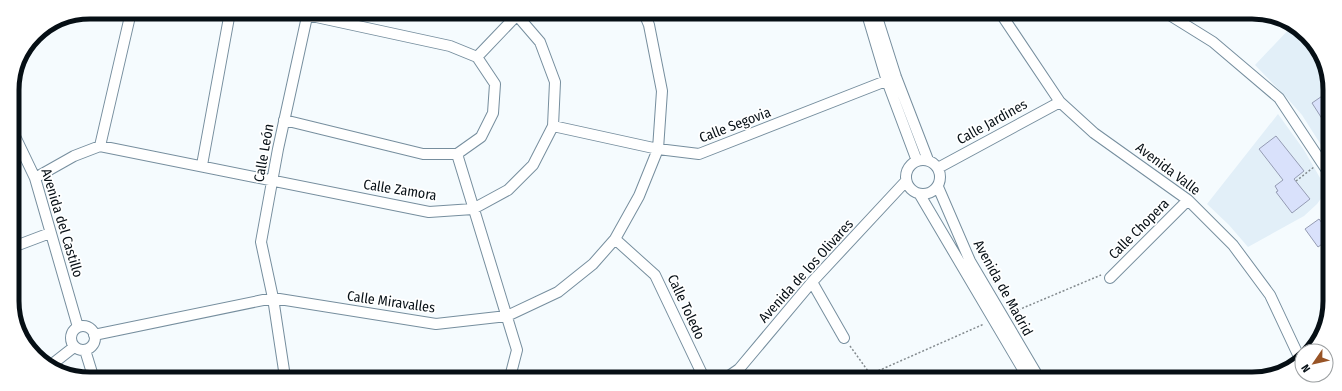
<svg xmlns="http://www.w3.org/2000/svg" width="1342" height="391" viewBox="0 0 1342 391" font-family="'Fira Sans Condensed',sans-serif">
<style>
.built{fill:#e2eff8}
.building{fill:#d9e1fb;stroke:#949bb3}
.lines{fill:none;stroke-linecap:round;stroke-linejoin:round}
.street-casing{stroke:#768e9e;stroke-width:12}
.path{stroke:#838a8e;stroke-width:1.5;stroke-dasharray:2 2;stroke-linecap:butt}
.street{stroke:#fff;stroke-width:10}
.labels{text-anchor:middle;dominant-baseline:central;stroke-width:3.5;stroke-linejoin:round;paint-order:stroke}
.street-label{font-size:14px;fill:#060f15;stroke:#fff}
.rim{fill:none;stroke:#060f15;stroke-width:5}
</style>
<rect width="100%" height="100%" fill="#f5fbfe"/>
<path class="built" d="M1292 26 1307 35 1329 75 1328 156 1302 115 1287 98 1255 65Z
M1278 114 1304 150 1327 190 1317 204 1304 216 1248 247 1229 225 1207 204Z"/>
<path class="building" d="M1328 92V128L1312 103Z
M1276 136 1304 171 1294 179 1310 199 1292 213 1276 192 1278 191 1275 186 1283 180 1259 149Z
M1319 219 1328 231V240L1318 247 1305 229Z"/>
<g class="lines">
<defs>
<path id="street" d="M867 14 887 81 917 161
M876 14 896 77 928 160
M1001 14 1060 102 1094 133 1188 200 1233 245 1270 295 1301 361
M1168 14 1213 42 1279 98 1328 172
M477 57 519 13
M284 120 423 154H457L481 137 493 113 495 84 477 57 450 46 307 15
M553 126 658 149 699 154 896 77
M12 130 35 178 78 327
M100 146 131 12
M457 154 517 350 510 377
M906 177a17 17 0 1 1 34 0a17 17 0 1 1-34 0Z
M202 165 230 12
M938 168 1060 102
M35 178 74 156 100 146 429 212 473 209 508 190 533 165 553 126 555 82 540 42 515 13
M938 187 970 261 1039 378
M920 195 1028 378
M615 239 655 275 704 378
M13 247 50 233
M1110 278 1188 200
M812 282 844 338
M71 338a12 12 0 1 1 24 0a12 12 0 1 1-24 0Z
M94 335 273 298 436 324 507 316 558 292 593 264 615 239 639 196 658 149 662 91 649 25 644 13
M85 350 93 376
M51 365 74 347
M285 377 273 298 261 242 278 149 308 12
M726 378 739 369 812 282 906 181"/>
</defs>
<use href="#street" class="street-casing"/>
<path class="path" d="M1296 181 1314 167
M1011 313 1101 275
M850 346 873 378
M871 374 984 324"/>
<use href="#street" class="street"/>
</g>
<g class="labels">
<g class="street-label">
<text transform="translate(992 122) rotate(-29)">Calle Jardines</text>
<text transform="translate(735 125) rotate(-21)">Calle Segovia</text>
<text transform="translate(264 153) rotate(-80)">Calle León</text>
<text transform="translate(1168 169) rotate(37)">Avenida Valle</text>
<text transform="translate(400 190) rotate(9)">Calle Zamora</text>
<text transform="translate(62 223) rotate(73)">Avenida del Castillo</text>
<text transform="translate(1139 229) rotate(-45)">Calle Chopera</text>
<text transform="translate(806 271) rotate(-48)">Avenida de los Olivares</text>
<text transform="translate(1003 288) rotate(61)">Avenida de Madrid</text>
<text transform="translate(391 302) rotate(8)">Calle Miravalles</text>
<text transform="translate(686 307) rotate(65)">Calle Toledo</text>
</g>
</g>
<path d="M0 0H1342V391H0ZM90 19H1252A71 71 0 0 1 1323 90V301A71 71 0 0 1 1252 372H90A71 71 0 0 1 19 301V90A71 71 0 0 1 90 19Z" fill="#fff" fill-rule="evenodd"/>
<path class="rim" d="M90 19H1252A71 71 0 0 1 1323 90V301A71 71 0 0 1 1252 372H90A71 71 0 0 1 19 301V90A71 71 0 0 1 90 19Z"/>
<g transform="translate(1314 363) rotate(236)"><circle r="19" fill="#ffffff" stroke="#9b9fa1"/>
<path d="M0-3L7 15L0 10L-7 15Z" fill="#985426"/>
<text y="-6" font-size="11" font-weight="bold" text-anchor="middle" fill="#060f15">N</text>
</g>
</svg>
